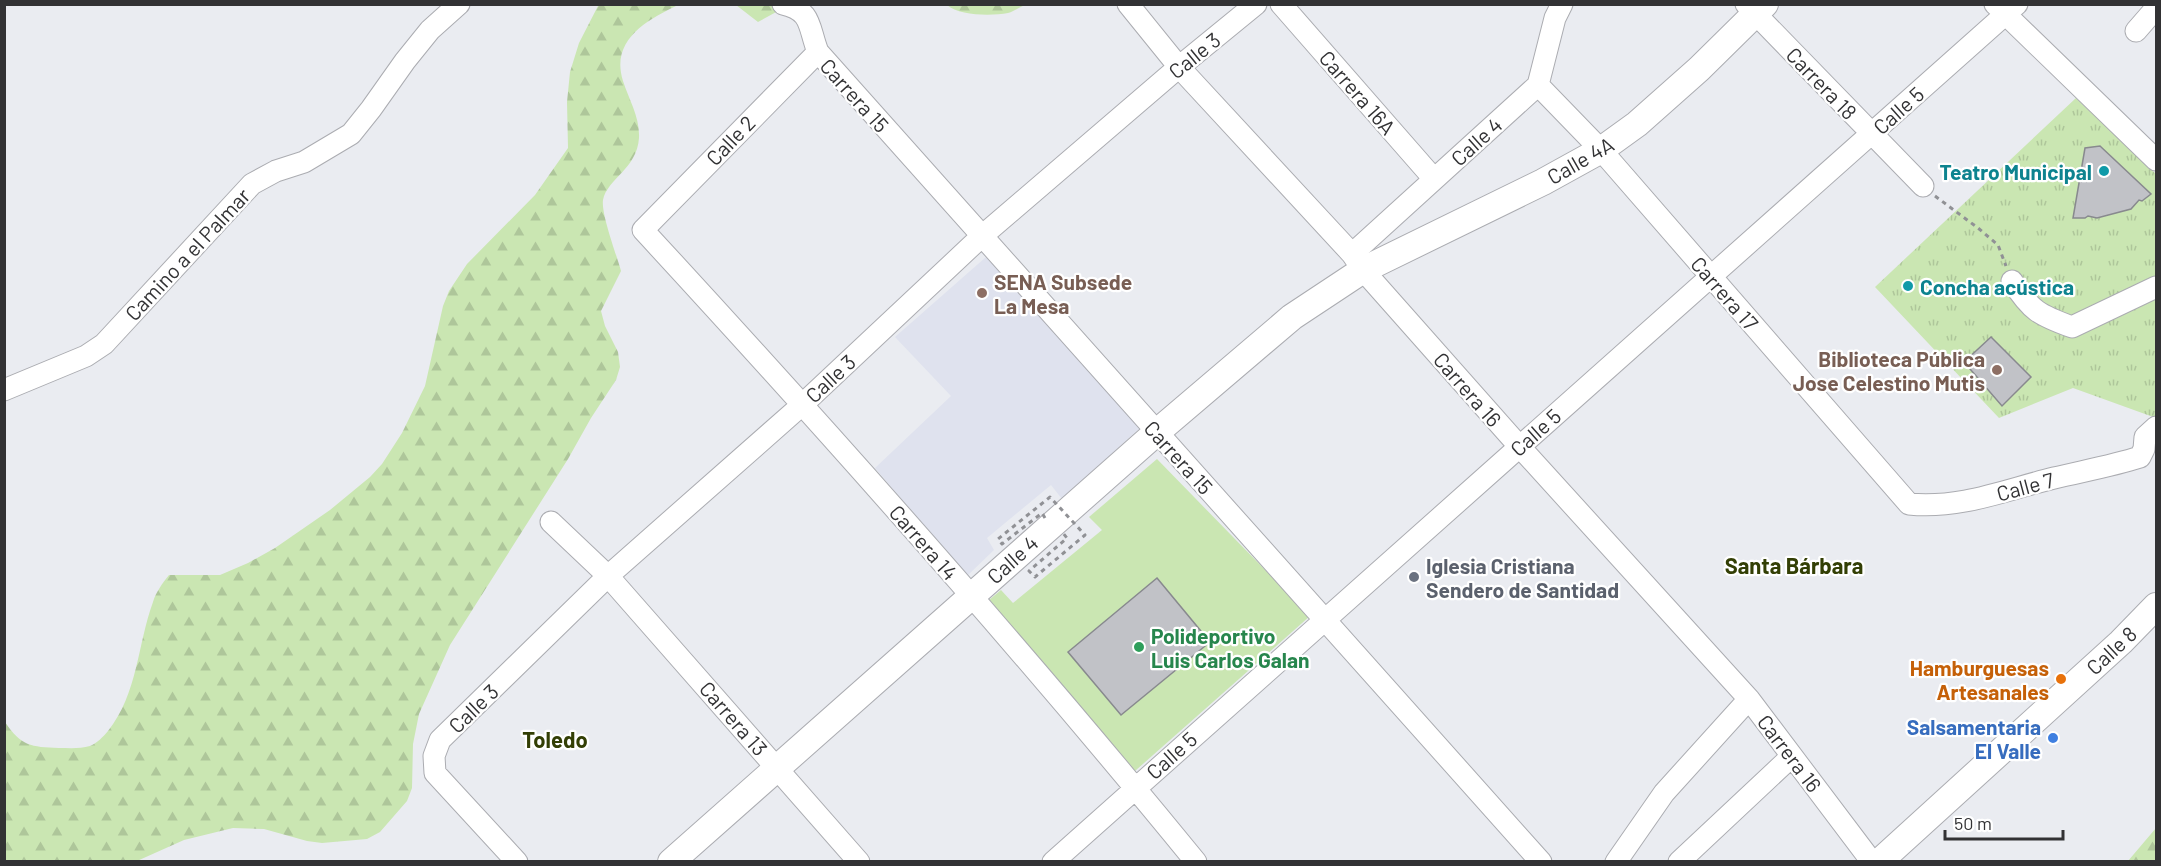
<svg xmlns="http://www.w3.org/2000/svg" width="2161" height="866" viewBox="0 0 2161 866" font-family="Barlow,sans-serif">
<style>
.built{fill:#dfe2ee}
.grass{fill:url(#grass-tufts)}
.forest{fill:url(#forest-firs)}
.green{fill:#cae6b2}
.building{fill:#c1c2c7;stroke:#88898e;stroke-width:1.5}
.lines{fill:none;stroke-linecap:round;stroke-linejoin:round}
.minor-casing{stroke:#abacb1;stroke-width:23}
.major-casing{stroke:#abacb1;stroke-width:28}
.path{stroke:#909195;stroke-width:3;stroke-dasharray:4.5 4.5;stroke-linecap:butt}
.minor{stroke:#fff;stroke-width:21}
.major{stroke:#fff;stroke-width:26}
.path-bridge{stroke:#909195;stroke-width:3;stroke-dasharray:4.5 4.5;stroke-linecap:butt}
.culture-dot{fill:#0f9aa8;stroke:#fff;stroke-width:2}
.education-dot{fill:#8d6e63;stroke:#fff;stroke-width:2}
.worship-dot{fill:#6b7280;stroke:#fff;stroke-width:2}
.leisure-dot{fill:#2e9e5b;stroke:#fff;stroke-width:2}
.food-dot{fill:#e8710a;stroke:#fff;stroke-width:2}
.shop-dot{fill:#3f7fe0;stroke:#fff;stroke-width:2}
.labels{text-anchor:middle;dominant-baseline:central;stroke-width:4.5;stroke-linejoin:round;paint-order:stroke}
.street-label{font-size:21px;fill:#323234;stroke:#fff}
.culture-label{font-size:21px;font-weight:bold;fill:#0d838f;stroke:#fff;text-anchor:end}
.education-label{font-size:21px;font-weight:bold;fill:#785e54;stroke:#fff;text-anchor:start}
.worship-label{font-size:21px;font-weight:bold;fill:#5b616d;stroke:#fff;text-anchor:start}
.leisure-label{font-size:21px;font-weight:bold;fill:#27864d;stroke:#fff;text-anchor:start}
.food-label{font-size:21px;font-weight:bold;fill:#c56008;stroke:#fff;text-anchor:end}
.shop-label{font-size:21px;font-weight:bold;fill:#366cbe;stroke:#fff;text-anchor:end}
.neighbourhood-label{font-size:22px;font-weight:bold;fill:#333f05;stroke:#fff}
</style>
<defs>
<pattern id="grass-tufts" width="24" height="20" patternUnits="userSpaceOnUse" patternTransform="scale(1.5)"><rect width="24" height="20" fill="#cae6b2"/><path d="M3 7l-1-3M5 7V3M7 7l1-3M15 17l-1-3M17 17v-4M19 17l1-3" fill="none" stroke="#aec69a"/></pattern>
<pattern id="forest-firs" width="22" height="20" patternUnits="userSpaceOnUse" patternTransform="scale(1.5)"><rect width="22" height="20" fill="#cae6b2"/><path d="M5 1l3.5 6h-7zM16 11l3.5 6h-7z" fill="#aec69a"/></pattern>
</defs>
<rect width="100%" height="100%" fill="#eaecf1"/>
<path class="built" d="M986 257 1142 426 1062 499 1051 485 987 538 994 550 967 576 875 468 951 396 895 337Z"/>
<path class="grass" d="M2076 98 2156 174V418L2073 388 1999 418 1875 287Z"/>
<path class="forest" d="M599 4 678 5C647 20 610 40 623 81 629 100 640 117 639 138 637 169 607 179 603 200 601 214 617 256 621 271L601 311 605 326 618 352 620 367 616 380 591 418 568 459 450 645 419 714 413 744 412 788 407 801 380 832 367 839 322 843 307 841 264 829 233 828 184 840 137 861H5V722C21 746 31 747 59 748 69 748 80 749 90 746 97 743 103 737 108 731 138 693 137 646 153 602 156 592 162 584 169 575H220L248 563 275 548 330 510 370 477 382 464 402 433 425 386 443 306 449 291 467 264 535 195 568 148 567 102 570 72 579 43Z
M736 5H789L758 22Z
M947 5H1025C1020 7 1014 11 1008 13 992 16 959 16 947 5Z
M2156 828V861H2128Z"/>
<path class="green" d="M1157 459 1310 616 1135 771 989 600 1001 590 1013 603 1102 530 1089 517Z"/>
<path class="building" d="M2100 146 2151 194 2142 201 2139 200 2131 209 2097 218 2088 216 2085 218H2073L2085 148Z
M1991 337 2031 377 2002 406 1964 362Z
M1157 578 1210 642 1121 715 1068 652Z"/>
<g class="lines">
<defs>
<path id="minor" d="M783 4C813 11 808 27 818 52L1541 862
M1128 4 1179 67 1352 254 1363 270 1519 446 1749 699 1872 862
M1281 4 1434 179
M1746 4 1923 186
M1995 4 2156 160
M2136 31 2156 8
M818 52 643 230C833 436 1019 645 1196 862
M1538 85 1601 150 1909 504C1961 509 2005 490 2054 478 2083 471 2112 466 2140 457L2144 449 2145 437 2156 427
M1352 254 1538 85 1555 18 1562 4
M2012 281C2031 311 2039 315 2072 327L2156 287
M4 390 86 356 104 344 252 184 276 171 304 162 351 134 371 109 405 61 430 30 459 4
M551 522 608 576 859 862
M517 862 435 773 434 756 440 740 608 576 803 404 982 236 1179 67 1256 4
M1053 862 2017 4
M1616 862 1664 793 1749 699
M1679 862 1792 756"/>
<path id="major" d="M671 862 1157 432 1292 317 1363 270 1543 182 1601 150 1637 124 1699 69 1765 4
M1879 862 2121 642 2156 606"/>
</defs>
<use href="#minor" class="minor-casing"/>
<use href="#major" class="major-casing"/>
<path class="path" d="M1935 196 1978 228 1998 245 2006 266"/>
<use href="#minor" class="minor"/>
<use href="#major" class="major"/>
<path class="path-bridge" d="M1045 518 1042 513 1002 544 998 539 1050 497 1085 535 1035 577 1029 571 1067 538 1063 533"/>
</g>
<g class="culture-dot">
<circle cx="2104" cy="171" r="6"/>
<circle cx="1908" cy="286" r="6"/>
</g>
<g class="education-dot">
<circle cx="982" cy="293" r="6"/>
<circle cx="1997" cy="370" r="6"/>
</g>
<circle class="worship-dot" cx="1414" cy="577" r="6"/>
<circle class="leisure-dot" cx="1139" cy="647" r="6"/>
<circle class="food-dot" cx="2061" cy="679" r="6"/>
<circle class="shop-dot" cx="2053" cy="738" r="6"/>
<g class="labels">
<g class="street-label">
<text transform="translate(1194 55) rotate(-39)">Calle 3</text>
<text transform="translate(1822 83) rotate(46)">Carrera 18</text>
<text transform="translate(1358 92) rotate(49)">Carrera 16A</text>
<text transform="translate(855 95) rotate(48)">Carrera 15</text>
<text transform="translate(1898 110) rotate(-42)">Calle 5</text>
<text transform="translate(730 140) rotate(-46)">Calle 2</text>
<text transform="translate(1476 141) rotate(-42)">Calle 4</text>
<text transform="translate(1580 160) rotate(-30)">Calle 4A</text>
<text transform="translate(187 254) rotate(-47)">Camino a el Palmar</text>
<text transform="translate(1725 293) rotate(49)">Carrera 17</text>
<text transform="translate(830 378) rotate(-43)">Calle 3</text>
<text transform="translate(1468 389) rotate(49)">Carrera 16</text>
<text transform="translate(1535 432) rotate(-42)">Calle 5</text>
<text transform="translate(1179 457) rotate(48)">Carrera 15</text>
<text transform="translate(2025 486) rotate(-15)">Calle 7</text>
<text transform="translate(924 542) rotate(49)">Carrera 14</text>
<text transform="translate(1012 559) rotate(-42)">Calle 4</text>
<text transform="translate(2111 650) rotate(-43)">Calle 8</text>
<text transform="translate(473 708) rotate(-44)">Calle 3</text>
<text transform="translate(734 718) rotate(49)">Carrera 13</text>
<text transform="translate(1790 753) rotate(53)">Carrera 16</text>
<text transform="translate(1171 755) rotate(-42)">Calle 5</text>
</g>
<g class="culture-label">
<text x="2092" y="171">Teatro Municipal</text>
<text x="1920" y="286" text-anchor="start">Concha acústica</text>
</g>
<g class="education-label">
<text x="994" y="281">SENA Subsede<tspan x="994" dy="24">La Mesa</tspan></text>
<text x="1985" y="358" text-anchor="end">Biblioteca Pública<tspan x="1985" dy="24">Jose Celestino Mutis</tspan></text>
</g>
<g class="worship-label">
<text x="1426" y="565">Iglesia Cristiana<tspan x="1426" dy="24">Sendero de Santidad</tspan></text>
</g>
<g class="leisure-label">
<text x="1151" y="635">Polideportivo<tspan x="1151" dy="24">Luis Carlos Galan</tspan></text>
</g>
<g class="food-label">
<text x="2049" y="667">Hamburguesas<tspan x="2049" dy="24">Artesanales</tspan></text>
</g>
<g class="shop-label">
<text x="2041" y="726">Salsamentaria<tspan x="2041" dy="24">El Valle</tspan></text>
</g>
<g class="neighbourhood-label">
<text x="1794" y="565">Santa Bárbara</text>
<text x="555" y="739">Toledo</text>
</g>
</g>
<rect width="2161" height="866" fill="none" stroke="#323234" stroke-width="12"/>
<path d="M1945 830v9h118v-9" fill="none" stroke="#323234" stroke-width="3"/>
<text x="1954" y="830" font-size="18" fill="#323234" stroke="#ffffff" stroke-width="4.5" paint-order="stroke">50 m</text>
</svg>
